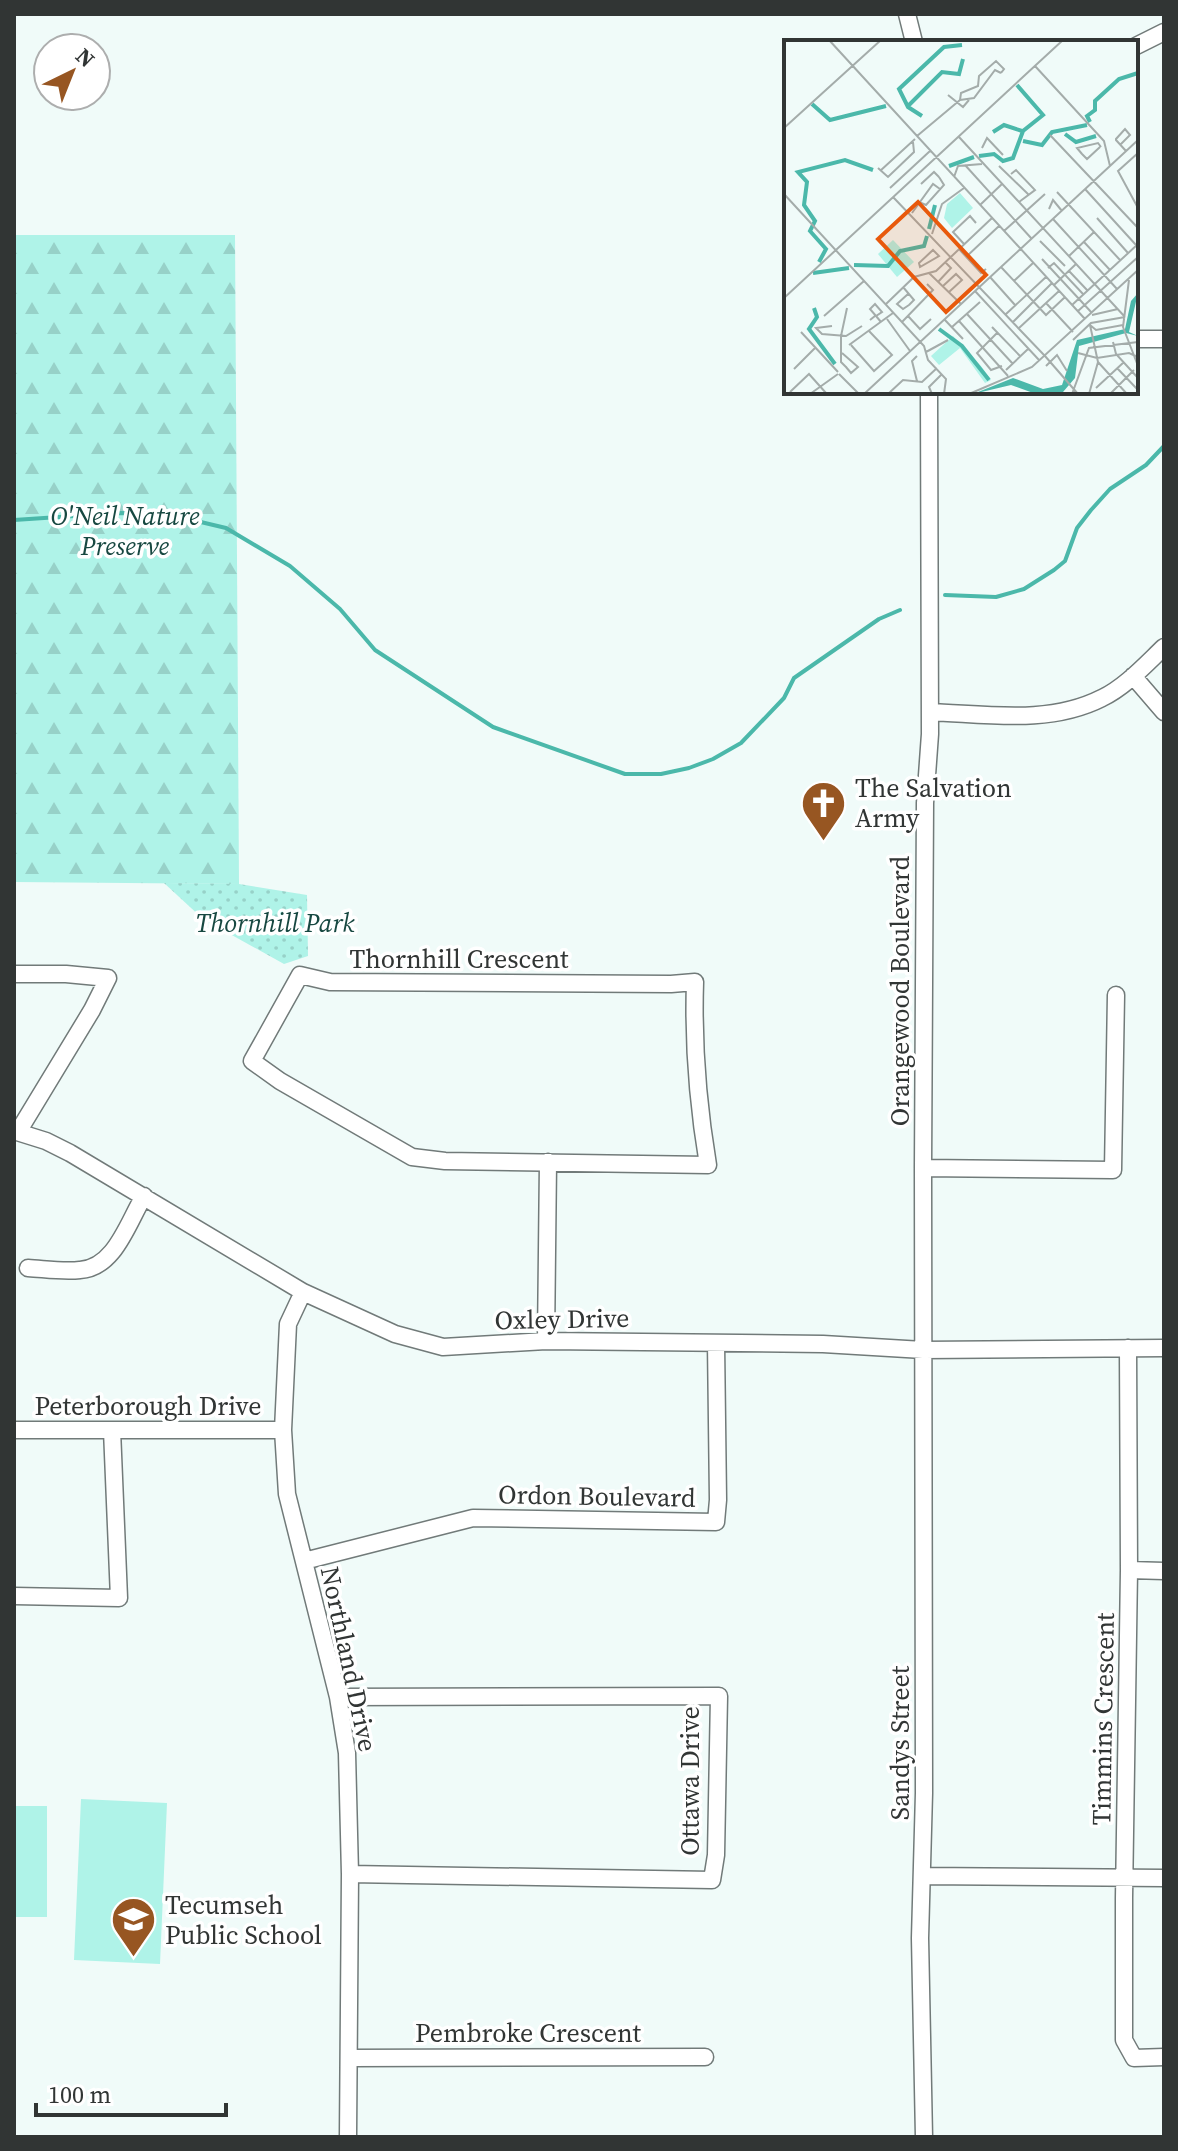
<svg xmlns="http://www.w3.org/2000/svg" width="1178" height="2151" viewBox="0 0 1178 2151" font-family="'Source Serif 4',serif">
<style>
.forest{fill:url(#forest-firs)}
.park{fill:url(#park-dots)}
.pitch{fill:#aff3e8}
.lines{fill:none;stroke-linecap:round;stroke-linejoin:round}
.stream{stroke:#4bb8aa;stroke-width:4}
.minor-casing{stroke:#717a79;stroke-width:19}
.minor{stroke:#fff;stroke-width:16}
.labels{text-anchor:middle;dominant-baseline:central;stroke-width:7;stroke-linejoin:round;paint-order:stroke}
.park-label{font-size:26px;font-style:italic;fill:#174841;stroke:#fff}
.poi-label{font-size:26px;fill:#313534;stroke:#fff;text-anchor:start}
.street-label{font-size:26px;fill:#313534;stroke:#fff}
.inset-river{fill:none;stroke:#4bb8aa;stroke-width:4}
.inset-road{fill:none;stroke:#a4acaa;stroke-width:2}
.view{fill:#e8590c;fill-opacity:0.15;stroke:#e8590c;stroke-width:4}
.inset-edge{fill:none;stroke:#313534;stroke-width:4}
</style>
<defs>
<pattern id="forest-firs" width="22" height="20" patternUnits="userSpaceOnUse" patternTransform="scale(2)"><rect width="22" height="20" fill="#aff3e8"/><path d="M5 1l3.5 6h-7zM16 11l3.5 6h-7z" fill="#97d1c8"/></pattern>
<pattern id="park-dots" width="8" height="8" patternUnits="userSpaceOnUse" patternTransform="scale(2)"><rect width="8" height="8" fill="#aff3e8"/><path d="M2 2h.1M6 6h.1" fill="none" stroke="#97d1c8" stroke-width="1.8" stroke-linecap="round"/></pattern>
</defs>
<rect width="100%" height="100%" fill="#f0fbf9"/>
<path class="forest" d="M14 235H235L239 884 14 882Z"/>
<path class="park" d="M164 883 239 884 307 895 308 956 284 964 203 919Z"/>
<path class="pitch" d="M81 1799 167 1803 160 1964 74 1960Z
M14 1806H47V1917H14Z"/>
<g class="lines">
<path class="stream" d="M14 520 119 513 167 514 226 528 290 566 340 609 375 650 493 727 625 774H661L689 768 713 759 741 743 784 698 794 678 879 619 900 610
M945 595 996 597 1024 589 1054 570 1065 561 1077 528 1091 510 1110 489 1146 465 1164 446"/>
<defs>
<path id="minor" d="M907 14 914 42
M1136 46 1164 32
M1136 339H1164
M1133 676 1164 712
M930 712C987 714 1049 725 1102 698 1125 687 1145 665 1164 647
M14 974H66L108 978 92 1010 18 1132
M300 975 330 982 671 984 695 982C693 1042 698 1105 708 1165L445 1161 412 1157 280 1081 252 1061Z
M14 1131 46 1141 70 1153 303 1292 395 1334 443 1347 546 1341 823 1344 923 1350 1164 1348
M923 1168 1113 1170 1116 995
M28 1268C45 1269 63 1272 80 1270 115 1268 128 1222 144 1196
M303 1292 288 1324 283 1430 287 1494 338 1697 347 1753 350 1874 348 2137
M546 1341 548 1162
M1128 1348 1129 1570 1124 1898V2040L1134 2058 1164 2057
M14 1430H283
M304 1561 473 1518 716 1522 718 1500 716 1343
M1129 1570 1164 1571
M14 1596 119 1598 112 1430
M338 1697 719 1696 716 1855 712 1880 350 1874
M922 1876 1164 1878
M350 2058 705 2057
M924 2137 920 1938 924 1793 923 1168 925 803 930 734 929 392"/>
</defs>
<use href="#minor" class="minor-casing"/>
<use href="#minor" class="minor"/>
</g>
<defs>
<symbol id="church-pin" viewBox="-11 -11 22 30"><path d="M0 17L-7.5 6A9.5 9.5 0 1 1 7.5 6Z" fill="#975622" stroke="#fff"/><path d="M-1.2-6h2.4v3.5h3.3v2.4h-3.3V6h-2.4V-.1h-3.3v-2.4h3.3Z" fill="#fff"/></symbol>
<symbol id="school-pin" viewBox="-11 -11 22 30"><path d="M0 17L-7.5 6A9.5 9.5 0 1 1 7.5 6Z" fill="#975622" stroke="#fff"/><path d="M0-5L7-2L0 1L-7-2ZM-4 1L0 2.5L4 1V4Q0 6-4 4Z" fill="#fff"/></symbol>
</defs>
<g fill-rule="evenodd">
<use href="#church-pin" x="798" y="778" width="51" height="69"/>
<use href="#school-pin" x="108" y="1894" width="51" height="69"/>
</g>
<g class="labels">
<g class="park-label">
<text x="125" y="516">O'Neil Nature<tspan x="125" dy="30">Preserve</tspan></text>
<text x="275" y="923">Thornhill Park</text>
</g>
<g class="poi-label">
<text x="855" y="788">The Salvation<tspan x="855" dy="30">Army</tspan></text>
<text x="165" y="1905">Tecumseh<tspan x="165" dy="30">Public School</tspan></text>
</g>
<g class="street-label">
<text x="459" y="959">Thornhill Crescent</text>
<text transform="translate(900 991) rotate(-90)">Orangewood Boulevard</text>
<text transform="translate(562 1319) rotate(-1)">Oxley Drive</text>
<text x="148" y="1406">Peterborough Drive</text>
<text transform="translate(597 1496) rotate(1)">Ordon Boulevard</text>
<text transform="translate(349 1659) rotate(78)">Northland Drive</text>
<text transform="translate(1103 1719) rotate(-89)">Timmins Crescent</text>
<text transform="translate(900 1743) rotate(-90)">Sandys Street</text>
<text transform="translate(690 1781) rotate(-90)">Ottawa Drive</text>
<text x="528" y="2033">Pembroke Crescent</text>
</g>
</g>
<g transform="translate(784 40)">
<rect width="354" height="354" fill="#f0fbf9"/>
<path d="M109 200 130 222 113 237 94 214Z" fill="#aff3e8"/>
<path d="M176 153 189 168 168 188 160 178 163 164ZM169 296 197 326 207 340 201 343 176 308 155 325 147 316Z" fill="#aff3e8"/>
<path d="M354 253 345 292 354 296 342 293 295 306 291 338 279 352 252 354 227 345 189 354 229 338 259 349 278 345 293 300 341 289 347 261Z" fill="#4bb8aa"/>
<path class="inset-river" d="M28 64 46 80 102 66M124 66 158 32 175 34 179 19M138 76 124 67 115 49 160 7 178 5M306 82 303 76 311 70V61L335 39 354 33M209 92 220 85 238 91M281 94 292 102 312 96M239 101 258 105 268 92 303 85M195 116 210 114 219 121 229 118 239 91 259 75 233 45M165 126 190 117M145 189 151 165M35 222 42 209 26 191 31 181 20 165 23 142 14 132 61 120 89 130M70 225 104 226 116 211 140 206 143 196M29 233 65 228M30 268 33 277 25 289 51 324M155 289 178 306 205 340"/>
<path class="inset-road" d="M45 0 301 279M251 26 320 101 326 126M164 55 179 67 185 60M176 60 190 58 211 30 217 33M0 88 97 0M266 95 354 188M133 96 176 60 177 53 194 46 195 36 212 21 220 29 217 33M175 97 341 277M336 105 346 95 341 89 332 99V100L342 111M198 108 203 98 219 115M354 113 334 131 354 168M298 114 293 108 314 103 317 107M298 114 303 119 316 107M181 125 247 198M215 126 245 155M94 128 104 137 130 112 129 102M96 131 131 99M227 134 232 130 251 150 235 162M170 137 174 126 198 124M137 144 150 132 155 137M106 148 146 111M301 149 352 205M273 152 336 220M0 154 140 306 144 320 162 339 160 354M109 157 260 315M135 162 142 165 160 145 155 137M196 165 218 144M265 169 269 160 278 171M128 173 149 144 156 149M313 178 344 213M269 179 333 249M220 191 261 154M148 194 158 164 180 148M256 201 281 226M300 202 326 230M180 204 169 192 186 176 192 183M175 209 197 233 202 229M149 210 155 216 136 227 135 223ZM285 216 310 192M182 217 215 186M258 219 308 273M217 227 262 275 281 257M264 228 270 223 299 254M285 231 303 250M145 233 177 264M206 237 231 265M345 240 339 287 354 326M230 241 249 223M154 242 167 228 161 222M270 245 292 224M159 246 172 234 178 240 165 252M119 247 130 260 125 265M191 251 255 320M124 254 113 264 119 269 125 265M0 258 279 0M262 263 289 292M102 264 130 237 152 231 208 178M288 265 354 204M294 271 354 217M183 274 229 324M222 274 262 237M308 275 334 269M40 276 80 241M124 276 136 289 147 279M103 279 126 311M160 279 179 299M86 280 91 276H92L98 272 91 264 86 269 92 276 97 282M175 281 224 336M118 282 149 250 143 244M229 282 268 243M306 285 312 290 339 285M48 286 32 288 38 294 62 296 78 286M168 287 196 262M208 287 236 316M235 288 275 251M17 292 54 332M213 293 193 313 207 330 218 326M289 300 307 283 341 277M329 302 332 314 354 338M65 305 109 273M67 305 90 331 108 315 85 291M142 312 164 300M58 313 74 327 67 333 62 327M294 313 313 318 345 313 354 317M261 316 294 354M314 322 343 354M262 326 273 315 283 331M63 328 57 322V296L63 268M333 328 354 350M10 329 31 308M222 330 244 309M55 334 75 354M133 341 128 321 133 316M312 348 340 322M6 352 25 334 42 353M26 354 54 334M80 354 354 100M104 354 119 340 138 342 153 328M148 354 145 347 158 334M185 354 248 327 354 230M288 354 305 308 354 302M305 354 314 322 306 285M326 354 350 330"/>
<path class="view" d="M134 162 202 235 162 272 94 199Z"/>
<rect width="354" height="354" class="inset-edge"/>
</g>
<rect width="1178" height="2151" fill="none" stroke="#313534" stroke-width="32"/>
<g transform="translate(72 72) rotate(43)"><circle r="38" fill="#ffffff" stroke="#adaeae" stroke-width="2"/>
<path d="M0-6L14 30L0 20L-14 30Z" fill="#975622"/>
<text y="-12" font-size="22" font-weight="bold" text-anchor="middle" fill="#313534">N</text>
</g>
<path d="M36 2103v12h190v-12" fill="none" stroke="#313534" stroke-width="4"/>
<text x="48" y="2103" font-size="24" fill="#313534" stroke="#ffffff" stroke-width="6" paint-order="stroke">100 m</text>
</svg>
